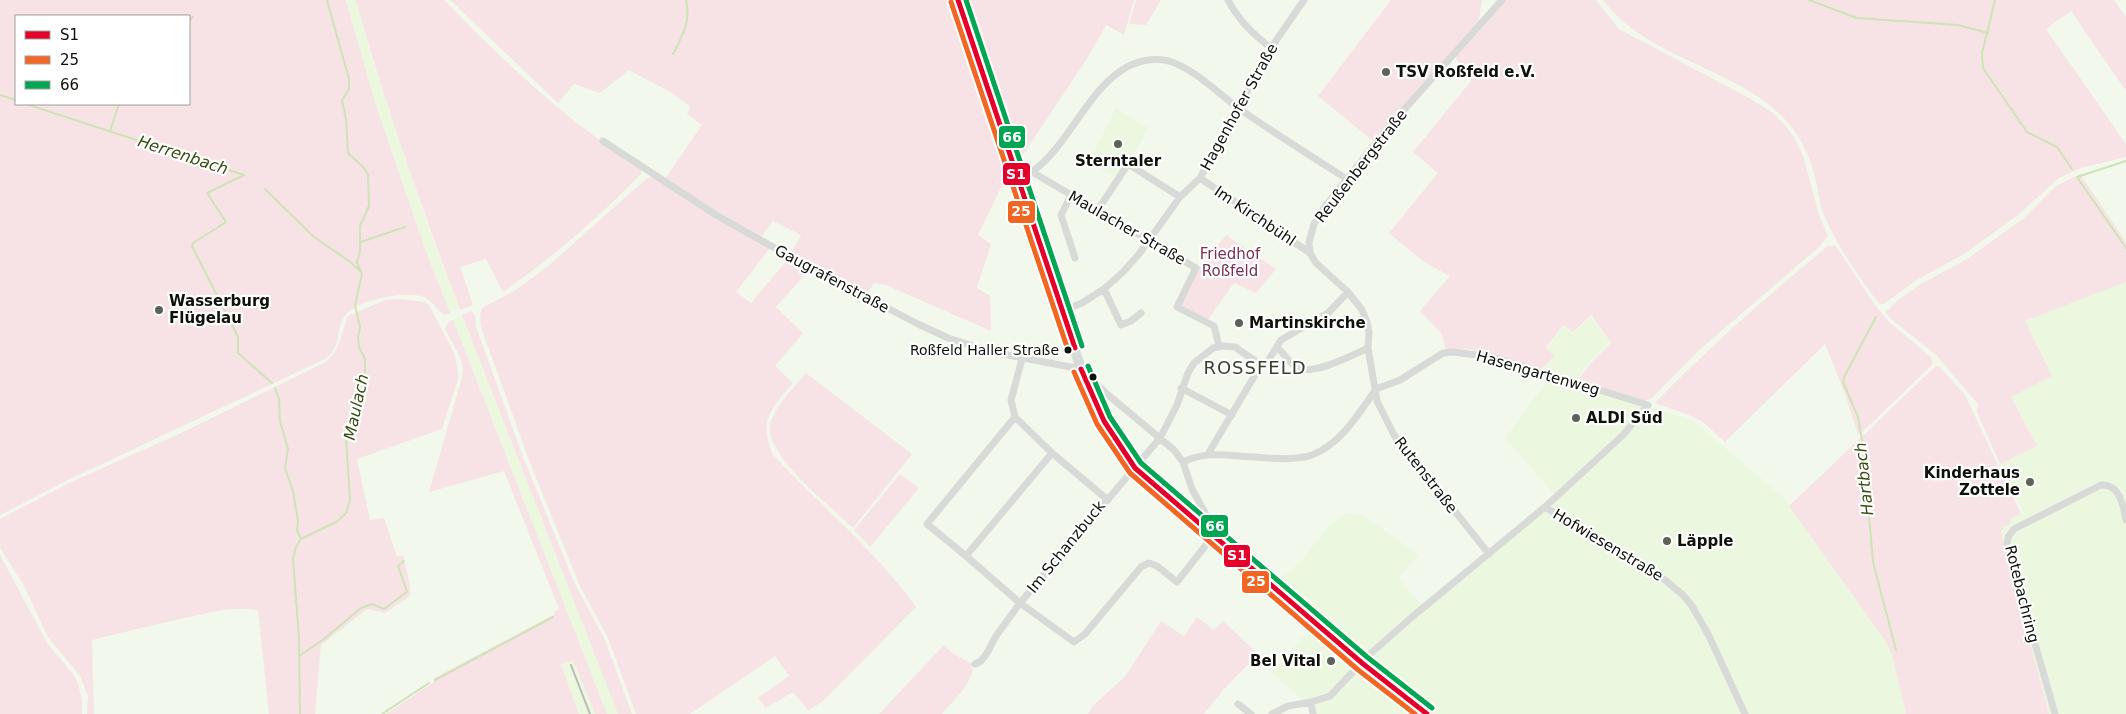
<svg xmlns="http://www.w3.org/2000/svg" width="2126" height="714" viewBox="0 0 2126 714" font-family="'DejaVu Sans',sans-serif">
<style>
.built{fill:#ecf7e0}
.green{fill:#f7e3e5;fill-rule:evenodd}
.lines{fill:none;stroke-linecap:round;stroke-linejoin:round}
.stream{stroke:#cee3b6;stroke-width:2}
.minor{stroke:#d8dad7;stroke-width:7}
.secondary{stroke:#d8dad7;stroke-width:10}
.rail{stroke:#b9bbb7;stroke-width:2}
.bus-1-casing{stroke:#fff;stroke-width:9}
.bus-2-casing{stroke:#fff;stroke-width:9}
.bus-3-casing{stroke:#fff;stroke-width:9}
.bus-1{stroke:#e4002b;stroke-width:5}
.bus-2{stroke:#f26522;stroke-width:5}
.bus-3{stroke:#00a651;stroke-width:5}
.poi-dot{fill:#5d6258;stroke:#fff;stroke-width:2}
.bus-dot{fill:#0d1109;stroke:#fff;stroke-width:2}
.labels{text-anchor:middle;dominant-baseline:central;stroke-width:4.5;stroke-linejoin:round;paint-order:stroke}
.bus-label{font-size:14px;fill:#0d1109;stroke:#fff;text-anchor:end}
.poi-label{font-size:15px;font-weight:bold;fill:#0d1109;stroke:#fff;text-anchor:start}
.street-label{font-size:15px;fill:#0d1109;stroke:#fff}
.park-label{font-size:15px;fill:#7c3052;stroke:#fff}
.water-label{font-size:16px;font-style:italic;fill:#374e11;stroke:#fff}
.quarter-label{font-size:18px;letter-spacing:1px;fill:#363e2c;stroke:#fff}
.line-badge{stroke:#fff;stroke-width:2}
.badge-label{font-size:14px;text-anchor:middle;font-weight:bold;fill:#fff}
</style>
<rect width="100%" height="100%" fill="#f2f8eb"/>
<path class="built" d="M346 0H356L372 59 425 218 459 308 449 312 428 257 375 103Z
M1116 108 1148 128 1129 161 1116 177 1089 162Z
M2126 282V714H2049L2001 533 2009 520 2024 513 2000 464 2037 446 2011 397 2052 376 2025 321Z
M462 315 567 584 618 714H607L567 612 453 320Z
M1590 317 1610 342 1590 362 1573 384 1692 420 1783 497 1884 639 1892 654 1906 714H1313L1312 708 1271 672 1309 631 1269 590 1302 560 1330 525 1346 513 1364 516 1419 555 1398 578 1422 606 1554 494 1505 438 1553 373 1542 369 1555 356 1547 348 1564 326 1573 334Z
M573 660 595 714H580L561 665Z"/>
<path class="green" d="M0 0H346L375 103 428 257 450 313 446 315 442 313C435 308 430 298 421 296 402 292 353 299 343 319 335 334 343 341 327 358L68 480 0 515ZM16 16H189V104H16Z
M356 0H444C492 49 541 97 597 138 611 148 625 160 641 168V174C598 218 553 257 503 292L486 259 460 267 473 305 460 310C422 208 385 105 356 0Z
M450 0H953L1015 180 1004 181 978 235 991 244 977 288 990 296 991 331 886 285 874 283 867 294 790 255 801 235 773 221 760 238 665 179 702 125 687 114 691 107 672 93 629 70 600 93 574 84 558 103Z
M965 0H1134L1124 35 1106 25 1088 57 1019 161Z
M1136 0H1161L1146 25 1129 24Z
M1391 0H1482L1478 25 1373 141 1318 96Z
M1506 0H1596L1619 29 1751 99 1773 113 1785 125 1794 137 1803 156 1819 215 1828 236 1819 247 1697 352 1652 398 1645 401 1578 380 1591 363 1611 343 1591 315 1573 332 1563 325 1546 348 1555 356 1541 369C1512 360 1478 344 1446 351L1442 334 1420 311 1450 276 1424 262 1389 233 1438 173 1413 152 1471 81 1455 57Z
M1603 0H2114L2126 17V91L2071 11 2046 29 2126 144V157L2081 168 2059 178 2018 215 1964 254 1915 281 1884 304H1880C1862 283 1831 236 1822 210 1819 200 1818 188 1815 177 1811 160 1802 140 1791 126 1743 67 1651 63 1603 0Z
M2080 174 2126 242V282L2025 321 2052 376 2011 397 2037 446 2000 464 1977 412 1978 404 1936 355 1890 318 1886 312 1897 301 1919 285 1967 259 2024 218 2056 186Z
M652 177 770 248 736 292 751 303 788 259 808 271 776 307 803 333 775 366 793 383C771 409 758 421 773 455 821 506 875 550 916 607L822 702 808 710 793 692 766 708 758 698 789 676 775 656 690 714H636L608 638 580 586 530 463 481 327 480 315 482 308 514 291 547 267 646 179Z
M1226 235 1276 269 1256 293 1234 283 1207 321 1180 306 1200 268Z
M1828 246H1836L1874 304 1889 322 1931 357 1933 364 1862 432 1858 435 1844 391 1825 344 1725 442 1703 422 1687 414 1655 403C1709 347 1767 296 1828 246Z
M399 299 425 302 429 305 454 353 458 370V379L442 429 357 459 370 520 384 518 397 557 403 555 410 586V596L385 613 367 609 321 645 315 714H269L258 610C236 606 211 612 189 617 157 624 124 632 92 640L94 714H87L88 696 80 676 48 637 23 584 0 548V519L69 483 179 434 326 362C342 347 340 335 348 316L385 300Z
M471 311 475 315 476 327 523 457 574 582 605 640 632 714H618L462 315Z
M453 320 607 714H595L573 660 561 665 579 714H386L434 682V678L555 614 554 612 559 609 504 471 429 492 461 381 463 370 461 359 445 329 448 323Z
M1936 366 1940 367 1965 395 2021 514 2009 520 2011 524 2004 527 2001 533 2049 714H1906L1892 654 1884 639 1789 506Z
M806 373 912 454 853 528C833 509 764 454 770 426 775 405 793 389 806 373Z
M900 474 919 488 870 547 854 530Z
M0 555 47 643 73 674 78 683 82 700V714H0Z
M1197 617 1214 630 1223 621 1258 654 1224 689 1204 714H1088L1092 707 1126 675 1161 621 1184 636Z
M944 645 952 653 972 664C977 679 952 702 942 714H879Z"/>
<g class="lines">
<path class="stream" d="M1809 0 1857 18 1958 25 1988 33
M1995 0 1982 53 1983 68 2027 132 2057 147 2072 169
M189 21 193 17
M673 54C683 35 691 21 686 0
M0 95 16 100
M26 104 244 175
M110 131 119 104
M2126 161 2077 177 2126 248
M244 175 207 193 226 222 193 243 192 246 238 337V353L272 383
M265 189 314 237 349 261 361 272
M361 242 405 227
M1876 317 1844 377 1843 382 1858 417 1863 446 1873 562 1896 650
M275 388 279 399 280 421 288 449 285 468 293 491 298 521 297 530 301 539
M299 656 324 639 361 608 372 604 384 609 407 592 398 566 404 561
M435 680 553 617
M300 714 299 639 293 559 296 547 301 539 338 521 346 513 350 500 346 438 358 412 360 389 365 372V359L359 347 358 337 360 327 355 305 362 274 357 263 360 251V226L369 206 368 175 364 168 348 153 346 120 342 100 349 89V79L327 0
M382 714 429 683"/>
<path class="minor" d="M1228 0C1239 21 1253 34 1271 48
M603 141 716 215 814 270 918 324 948 338 992 352 1081 369 1107 394 1174 450 1183 462 1192 489 1214 529 1213 536 1177 582 1157 566 1149 563 1141 567 1085 634 1074 642 1020 603 966 556 1052 453
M1032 172C1069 145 1086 93 1122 70 1135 61 1154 57 1169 61 1193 68 1218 93 1238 108 1274 133 1311 156 1347 179
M1019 178 1032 172 1196 268 1177 307 1214 326 1219 346
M1200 178 1310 253
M1071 195 1061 215 1075 258
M1097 211 1128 164 1180 197
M1104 289 1121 325 1131 321 1141 313
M1062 311 1082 303 1104 289 1123 272 1139 254 1180 197 1200 178 1271 48 1304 0
M1277 347C1283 353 1289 362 1296 367 1311 377 1353 355 1368 348
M1022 359 1011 400 1015 417 1052 453 1108 500
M1181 388 1232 415
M1376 389 1400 380 1443 353 1453 352 1493 357 1648 405 1623 435 1545 507
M1094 403 1107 394
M1208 454 1261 365 1268 361 1281 340 1328 313 1348 292
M1183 462C1201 453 1219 454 1239 456 1260 457 1292 462 1312 455 1341 444 1359 413 1376 389
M1489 554 1394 435 1377 401 1368 348 1369 333 1367 322 1362 310 1348 292 1316 263 1310 253 1309 242 1314 224 1324 208 1386 130 1502 0
M966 556 927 524 1015 417
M975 664 981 661 987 653 996 636 1020 603 1160 438 1177 405 1188 373 1194 363 1213 348 1222 346 1235 347 1261 365
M1311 702 1313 714
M1238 704 1251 714
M1272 714 1288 706 1311 702 1330 696 1369 655 1412 617 1545 507 1665 580 1684 596 1692 606 1709 636 1745 714
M2055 714 2007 545 2008 537 2014 529 2101 485C2120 484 2123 505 2126 520"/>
<path class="secondary" d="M958 0 1081 369 1100 417 1119 447 1135 468 1362 663 1427 714"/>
<path class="rail" d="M571 665 590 714"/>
<defs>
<path id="bus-1" d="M958 0 1075 348
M1081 369 1104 421 1135 468 1362 663 1427 714"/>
<path id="bus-2" d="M951 2 1068 350
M1074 372 1097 424 1130 473 1357 669 1415 714"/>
<path id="bus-3" d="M966 0 1082 346
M1088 366 1110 417 1141 463 1367 657 1432 708"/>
</defs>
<use href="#bus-1" class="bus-1-casing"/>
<use href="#bus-2" class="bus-2-casing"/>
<use href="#bus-3" class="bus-3-casing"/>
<use href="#bus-1" class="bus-1"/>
<use href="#bus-2" class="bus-2"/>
<use href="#bus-3" class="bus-3"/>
</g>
<g class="poi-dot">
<circle cx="1386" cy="72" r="5"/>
<circle cx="1118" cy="144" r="5"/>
<circle cx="159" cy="310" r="5"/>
<circle cx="1239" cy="323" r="5"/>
<circle cx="1576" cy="418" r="5"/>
<circle cx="2030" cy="482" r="5"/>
<circle cx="1667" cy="541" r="5"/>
<circle cx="1331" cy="661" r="5"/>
</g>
<g class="bus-dot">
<circle cx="1068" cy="350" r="4.5"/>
<circle cx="1093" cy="377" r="4.5"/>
</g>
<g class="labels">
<g class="bus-label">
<text x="1059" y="350">Roßfeld Haller Straße</text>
</g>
<g class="poi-label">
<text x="1396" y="72">TSV Roßfeld e.V.</text>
<text x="1118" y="161" text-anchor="middle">Sterntaler</text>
<text x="169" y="301">Wasserburg<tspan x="169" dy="17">Flügelau</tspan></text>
<text x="1249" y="323">Martinskirche</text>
<text x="1586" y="418">ALDI Süd</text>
<text x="2020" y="473" text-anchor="end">Kinderhaus<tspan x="2020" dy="17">Zottele</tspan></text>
<text x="1677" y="541">Läpple</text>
<text x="1321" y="661" text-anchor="end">Bel Vital</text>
</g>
<g class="street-label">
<text transform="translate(1239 107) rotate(-61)">Hagenhofer Straße</text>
<text transform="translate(1361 166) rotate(-52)">Reußenbergstraße</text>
<text transform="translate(1255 216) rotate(34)">Im Kirchbühl</text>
<text transform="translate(1127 228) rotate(30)">Maulacher Straße</text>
<text transform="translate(832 279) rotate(28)">Gaugrafenstraße</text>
<text transform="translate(1538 373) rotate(16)">Hasengartenweg</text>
<text transform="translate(1426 475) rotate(52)">Rutenstraße</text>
<text transform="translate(1608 545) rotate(31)">Hofwiesenstraße</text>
<text transform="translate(1066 547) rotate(-51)">Im Schanzbuck</text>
<text transform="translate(2022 594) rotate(76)">Rotebachring</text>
</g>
<g class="park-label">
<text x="1230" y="254">Friedhof<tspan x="1230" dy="17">Roßfeld</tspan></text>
</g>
<g class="water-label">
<text transform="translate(183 155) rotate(18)">Herrenbach</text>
<text transform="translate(356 407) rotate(-78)">Maulach</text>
<text transform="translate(1864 479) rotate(-96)">Hartbach</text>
</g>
<g class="quarter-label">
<text x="1255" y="367">ROSSFELD</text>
</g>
</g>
<g class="line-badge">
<rect x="998" y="125" width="28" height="24" rx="5" fill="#00a651"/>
<rect x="1002" y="162" width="29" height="24" rx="5" fill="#e4002b"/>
<rect x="1007" y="200" width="29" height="24" rx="5" fill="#f26522"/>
<rect x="1200" y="514" width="29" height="24" rx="5" fill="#00a651"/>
<rect x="1223" y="544" width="28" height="24" rx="5" fill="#e4002b"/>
<rect x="1241" y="570" width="29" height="24" rx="5" fill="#f26522"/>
</g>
<g class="badge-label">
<text x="1012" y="142">66</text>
<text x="1016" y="179">S1</text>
<text x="1021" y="216">25</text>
<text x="1215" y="531">66</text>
<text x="1237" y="560">S1</text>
<text x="1256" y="586">25</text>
</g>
<rect x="15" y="15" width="175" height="90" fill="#ffffff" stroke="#9ea09d"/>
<rect x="25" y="31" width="25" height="8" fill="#e4002b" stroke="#9ea09d"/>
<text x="60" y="40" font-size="15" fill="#0d1109">S1</text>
<rect x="25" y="56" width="25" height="8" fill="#f26522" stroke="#9ea09d"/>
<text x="60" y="65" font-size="15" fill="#0d1109">25</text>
<rect x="25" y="81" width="25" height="8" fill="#00a651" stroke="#9ea09d"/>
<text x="60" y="90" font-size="15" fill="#0d1109">66</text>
</svg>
